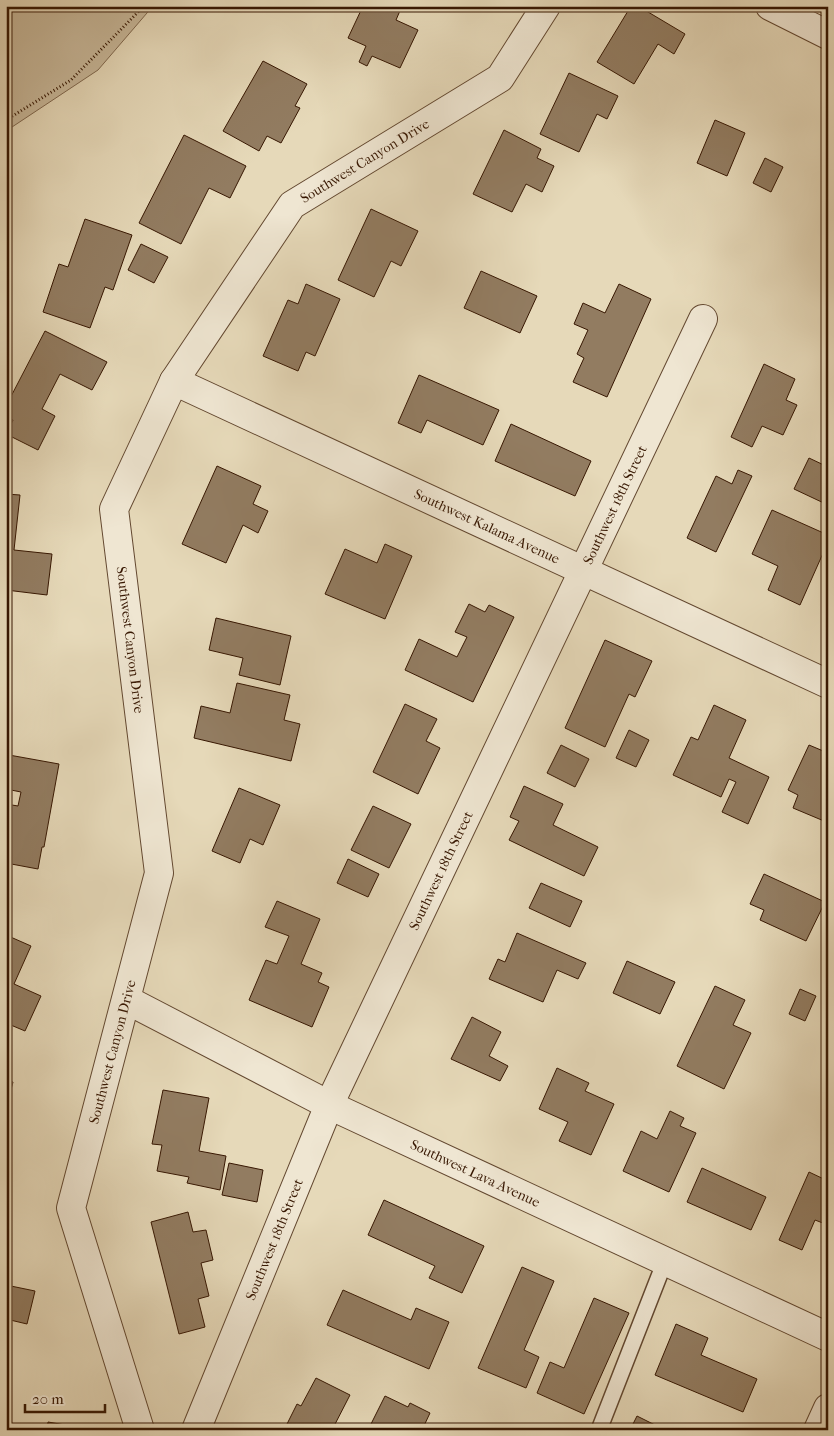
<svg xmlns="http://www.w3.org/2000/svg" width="834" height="1436" viewBox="0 0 834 1436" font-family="'IM FELL French Canon',serif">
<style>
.green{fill:#c8b89a;stroke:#80684e}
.building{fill:#927c61;stroke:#371702}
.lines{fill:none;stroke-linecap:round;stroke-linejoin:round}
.lane-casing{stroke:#634830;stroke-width:18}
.street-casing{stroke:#634830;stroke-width:30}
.path{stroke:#371702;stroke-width:3;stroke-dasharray:1 2.5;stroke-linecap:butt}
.lane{stroke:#efe6d2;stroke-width:15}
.street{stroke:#efe6d2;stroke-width:28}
.labels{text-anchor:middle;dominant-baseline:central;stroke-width:4.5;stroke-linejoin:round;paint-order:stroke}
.street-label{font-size:14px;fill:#371702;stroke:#efe6d2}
</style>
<rect width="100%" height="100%" fill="#e6d9b9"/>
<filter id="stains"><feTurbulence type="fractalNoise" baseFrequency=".004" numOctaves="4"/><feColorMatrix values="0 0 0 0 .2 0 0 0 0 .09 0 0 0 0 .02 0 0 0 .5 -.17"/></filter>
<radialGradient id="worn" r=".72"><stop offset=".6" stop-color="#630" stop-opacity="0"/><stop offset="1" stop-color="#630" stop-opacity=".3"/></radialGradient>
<path class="green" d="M6 6H153L98 70 6 131Z"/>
<path class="building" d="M363 6H402L396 20 418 30 400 68 372 56 367 66 359 62 366 46 348 38Z
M631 6H638L685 34 674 54 658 44 634 84 597 62Z
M263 61 307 84 295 106 300 108 281 143 267 136 259 151 223 131Z
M569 73 618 96 607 119 597 114 579 152 540 134Z
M715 120 745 133 727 176 697 163Z
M504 130 541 149 537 158 554 166 542 192 526 184 512 212 473 194Z
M184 135 246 166 230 198 209 188 181 244 139 223Z
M765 158 783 167 771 192 753 183Z
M371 209 418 231 401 266 391 261 374 297 338 280Z
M85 219 132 235 113 290 105 287 90 328 43 312 59 264 68 267Z
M141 244 168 257 154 283 128 270Z
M481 271 537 296 520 333 464 308Z
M306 284 340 299 315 356 306 352 298 371 263 356 288 300 298 304Z
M619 284 651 299 607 397 573 382 584 358 577 354 588 330 574 324 583 303 605 313Z
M45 331 107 362 92 390 60 374 42 409 55 416 38 450 6 434 13 420 6 417V406Z
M764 364 795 379 786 400 797 405 783 435 762 426 752 447 731 437Z
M419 375 499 410 483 445 427 420 421 433 398 423Z
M511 424 591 461 575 496 495 461Z
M809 458 828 467V505L794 489Z
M217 466 261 486 253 504 268 511 258 533 243 525 226 563 182 544Z
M738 470 752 476 716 552 687 538 716 476 732 484Z
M6 494 20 495 14 550 52 554 47 595 6 590Z
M772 510 828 535V542L800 605 768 590 778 566 752 554Z
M385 544 412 556 385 619 325 594 345 549 377 563Z
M469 604 485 612 489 605 514 617 473 702 405 670 419 639 457 657 467 637 455 632Z
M216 618 291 636 280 685 239 675 243 658 209 650Z
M605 640 652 661 635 697 629 694 605 747 565 728Z
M237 683 290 695 284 720 300 724 291 761 194 738 201 706 230 713Z
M405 704 437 719 426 741 440 748 418 794 373 772Z
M714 705 746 720 729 758 769 777 748 824 722 812 736 782 729 779 721 797 673 775 691 737 698 740Z
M629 730 649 740 636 767 616 758Z
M561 745 589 759 575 787 547 773Z
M809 745 828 753V813L824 821 793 808 798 795 788 790Z
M9 755 59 764 44 847H42L38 869 6 863V804L18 806 21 792 6 789Z
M524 786 563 804 553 825 598 847 584 876 509 840 519 821 510 817Z
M239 788 280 805 263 845 250 839 240 863 212 851Z
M373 806 411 824 389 868 351 850Z
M348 859 379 874 368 897 337 883Z
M764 874 825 902 806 941 760 920 764 910 750 904Z
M541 883 582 901 570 927 529 908Z
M277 901 320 919 301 964 322 973 318 982 329 987 312 1027 249 1000 266 960 277 964 289 936 265 927Z
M517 933 586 963 578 979 557 970 543 1002 489 979 498 959 505 962Z
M6 935 31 946 14 984 41 996 25 1031 6 1023Z
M627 961 675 982 660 1014 613 993Z
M715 986 745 1000 733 1025 751 1033 724 1089 677 1066Z
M800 989 816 996 805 1021 789 1014Z
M472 1017 501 1032 489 1056 508 1066 500 1081 451 1059Z
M557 1068 589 1083 585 1091 614 1104 591 1155 559 1141 568 1122 539 1109Z
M6 1080 13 1082 6 1109Z
M163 1090 209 1098 199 1151 226 1156 220 1190 187 1183 189 1177 157 1171 162 1145 152 1144Z
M670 1111 684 1118 680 1126 696 1133 669 1192 623 1171 641 1131 657 1139Z
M229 1163 263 1170 257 1202 222 1195Z
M702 1168 766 1197 751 1230 687 1202Z
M809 1172 828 1181V1225L815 1220 802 1250 779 1240Z
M384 1200 484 1246 462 1293 429 1278 435 1266 368 1235Z
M188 1212 193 1232 206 1230 213 1260 201 1263 209 1296 198 1299 205 1327 179 1334 151 1222Z
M522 1267 554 1281 524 1350 539 1357 526 1388 478 1368Z
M6 1285 35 1291 27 1324 6 1319Z
M343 1290 411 1320 416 1308 449 1322 429 1369 327 1325Z
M594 1298 629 1313 584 1414 537 1393 550 1362 564 1368Z
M676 1324 708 1338 701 1355 757 1379 743 1412 655 1375Z
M316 1378 350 1395 332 1430H284L297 1404 301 1406Z
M385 1396 408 1407 410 1403 430 1413 422 1430H368Z
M637 1416 665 1430H630Z
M48 1422 83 1428V1430H47Z"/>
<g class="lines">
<defs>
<path id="lane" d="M599 1430 665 1261"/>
<g id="street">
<path d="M770 6 828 35"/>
<path id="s1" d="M174 381 828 684"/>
<path id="s2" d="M127 1000 329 1105 828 1337"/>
<path id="s3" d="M140 1430 71 1208 159 873 114 509 174 381 292 205 500 78 546 6"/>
<path id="s4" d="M196 1430 329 1105 703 319"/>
<path d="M818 1430 828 1408"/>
</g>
</defs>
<use href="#lane" class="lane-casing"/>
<use href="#street" class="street-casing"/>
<path class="path" d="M6 120 71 80 144 6"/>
<use href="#lane" class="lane"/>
<use href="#street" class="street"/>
</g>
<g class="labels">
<g class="street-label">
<text stroke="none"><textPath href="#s3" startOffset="1384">Southwest Canyon Drive</textPath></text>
<text stroke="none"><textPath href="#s4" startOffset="1016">Southwest 18th Street</textPath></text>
<text stroke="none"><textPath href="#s1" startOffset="345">Southwest Kalama Avenue</textPath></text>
<text transform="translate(130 640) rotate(83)">Southwest Canyon Drive</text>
<text stroke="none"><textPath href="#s4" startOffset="611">Southwest 18th Street</textPath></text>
<text stroke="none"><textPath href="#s3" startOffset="394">Southwest Canyon Drive</textPath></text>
<text stroke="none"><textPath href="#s2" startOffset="389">Southwest Lava Avenue</textPath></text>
<text stroke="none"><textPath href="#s4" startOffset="206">Southwest 18th Street</textPath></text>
</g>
</g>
<rect width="834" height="1436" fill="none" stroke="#e6d9b9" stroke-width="25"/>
<rect x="8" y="8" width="819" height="1421" fill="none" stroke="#371702" stroke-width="2.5"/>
<rect x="12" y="12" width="809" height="1411" fill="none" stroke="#371702"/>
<path d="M25 1404v8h80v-8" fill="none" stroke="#371702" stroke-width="2.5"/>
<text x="32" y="1404" font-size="15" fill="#371702" stroke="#efe6d2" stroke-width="4" paint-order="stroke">20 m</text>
<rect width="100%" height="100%" filter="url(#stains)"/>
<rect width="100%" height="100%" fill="url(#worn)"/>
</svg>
